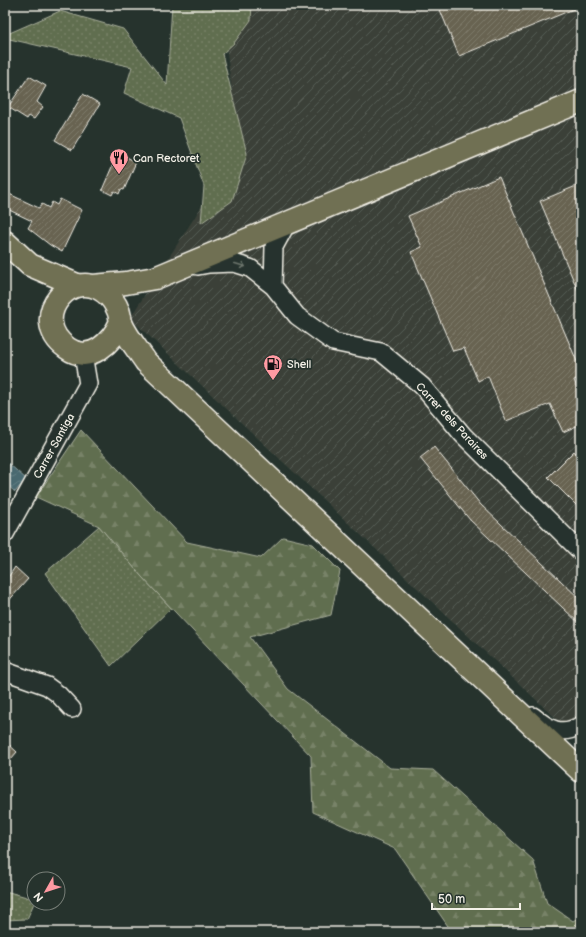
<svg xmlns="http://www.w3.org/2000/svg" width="586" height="937" viewBox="0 0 586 937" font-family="'Balsamiq Sans',sans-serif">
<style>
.industrial{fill:url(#industrial-furrows)}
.grass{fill:url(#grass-dots);stroke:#aab09c}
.forest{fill:url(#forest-firs);stroke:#aab09c}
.water{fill:url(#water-waves);stroke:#8d9fa0}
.building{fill:url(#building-hatch);stroke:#f4f1e8}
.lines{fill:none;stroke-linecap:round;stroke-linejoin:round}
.minor-casing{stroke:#f4f1e8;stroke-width:20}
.major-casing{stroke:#f4f1e8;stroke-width:25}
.minor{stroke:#26332d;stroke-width:17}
.major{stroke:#706f52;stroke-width:22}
.oneway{stroke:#6e766e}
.labels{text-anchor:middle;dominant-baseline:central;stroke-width:3.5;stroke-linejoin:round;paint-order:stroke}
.poi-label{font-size:11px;fill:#f4f1e8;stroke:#26332d;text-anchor:start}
.street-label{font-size:11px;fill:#f4f1e8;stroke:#26332d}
</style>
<defs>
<pattern id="industrial-furrows" width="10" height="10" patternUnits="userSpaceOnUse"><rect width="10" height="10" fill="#3a4138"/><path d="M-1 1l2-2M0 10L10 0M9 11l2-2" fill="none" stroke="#575d55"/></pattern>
<pattern id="grass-dots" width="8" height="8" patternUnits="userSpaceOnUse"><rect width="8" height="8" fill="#616e4f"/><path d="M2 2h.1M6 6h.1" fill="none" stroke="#788368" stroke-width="1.8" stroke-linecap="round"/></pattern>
<pattern id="forest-firs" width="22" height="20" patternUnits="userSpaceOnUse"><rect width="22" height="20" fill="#616e4f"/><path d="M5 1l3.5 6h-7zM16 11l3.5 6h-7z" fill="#788368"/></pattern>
<pattern id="water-waves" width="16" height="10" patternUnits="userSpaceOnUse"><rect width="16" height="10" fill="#496970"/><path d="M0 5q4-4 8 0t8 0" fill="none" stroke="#647f84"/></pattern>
<pattern id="building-hatch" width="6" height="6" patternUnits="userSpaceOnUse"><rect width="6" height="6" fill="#686351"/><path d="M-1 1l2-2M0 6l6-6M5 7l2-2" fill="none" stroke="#7e7a6a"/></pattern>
</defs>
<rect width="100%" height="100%" fill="#26332d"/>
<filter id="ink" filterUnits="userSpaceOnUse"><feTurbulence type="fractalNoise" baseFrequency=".025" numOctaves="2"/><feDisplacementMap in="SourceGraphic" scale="8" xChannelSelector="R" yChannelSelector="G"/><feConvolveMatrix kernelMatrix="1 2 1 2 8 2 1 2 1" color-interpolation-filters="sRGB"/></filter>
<g filter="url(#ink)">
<path class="industrial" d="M221 5H581V742L130 318 239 148Z"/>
<path class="grass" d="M172 5H252L251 20 234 43 222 54 247 154 232 201 201 223 204 186 179 118 124 93 132 67 5 38V35L60 11 123 29 167 85Z
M99 526 142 577 171 608 111 666 45 573Z
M5 891 34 899V903L27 919 5 920Z"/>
<path class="forest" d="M81 430 187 542 261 558 283 537 313 544 340 571 331 615 250 637 288 689 390 768 433 770 533 860 547 903 573 921 581 916V932H452L395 849 313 812 311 756 142 577 99 526 36 497Z"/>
<path class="water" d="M8 463 26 479 15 492 5 483V466Z"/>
<path class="building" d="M438 5H581V6L459 56Z
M29 76 46 86 37 102 43 107 34 119 29 116 27 119 8 107Z
M83 94 100 104 72 150 55 140Z
M119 153 136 162 124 190 121 189 119 194 114 191 112 195 102 190 114 162Z
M499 177 581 371V377L574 380 581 399V424L563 432 550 404 506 421 488 376 478 381 464 348 453 351 411 252 422 247 408 216Z
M581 184V298L540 201Z
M5 192 39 208 42 204 49 208 52 202 57 205 60 199 82 210 62 252 50 245 28 228 32 221 5 208Z
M434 447 481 505 581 600V625L470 520 420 458Z
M574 451 581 459V510L548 477Z
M15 567 28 579 5 605V582Z
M5 741 17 752 5 766Z"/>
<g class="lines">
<defs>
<path id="minor" d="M198 266 209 264 234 263 250 268 273 286 297 316 333 342 381 352 422 386 463 435 581 552
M273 286 274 247 287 223
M5 534 88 384 83 354
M5 671 47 686 58 694 72 709
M533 716C549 729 561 737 581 725"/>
<path id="major" d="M5 242 30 265 77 285
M93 286 126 283 155 278 581 101
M121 322C112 342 90 365 67 348 25 318 74 261 109 296 114 301 119 310 120 317 121 321 120 320 121 323 127 337 138 350 146 362L581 771"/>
</defs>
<use href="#minor" class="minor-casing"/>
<use href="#major" class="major-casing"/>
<use href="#minor" class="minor"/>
<use href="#major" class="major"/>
</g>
<defs><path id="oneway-shaft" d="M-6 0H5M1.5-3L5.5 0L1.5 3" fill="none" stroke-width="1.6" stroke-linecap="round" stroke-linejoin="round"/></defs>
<use class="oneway" href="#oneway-shaft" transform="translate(240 265) rotate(17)"/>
</g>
<defs>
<symbol id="restaurant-pin" viewBox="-11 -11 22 30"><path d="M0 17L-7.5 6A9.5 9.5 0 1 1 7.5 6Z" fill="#ff9aa2" stroke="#26332d"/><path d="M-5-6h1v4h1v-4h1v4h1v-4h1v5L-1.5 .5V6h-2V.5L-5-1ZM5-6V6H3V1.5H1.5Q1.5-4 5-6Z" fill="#111"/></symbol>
<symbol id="fuel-pin" viewBox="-11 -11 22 30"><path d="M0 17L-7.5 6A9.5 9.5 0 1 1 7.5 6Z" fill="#ff9aa2" stroke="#26332d"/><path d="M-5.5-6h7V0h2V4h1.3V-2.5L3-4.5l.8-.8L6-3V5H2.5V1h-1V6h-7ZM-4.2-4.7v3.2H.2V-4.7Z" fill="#111"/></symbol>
</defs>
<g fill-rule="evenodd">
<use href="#restaurant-pin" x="108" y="147" width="22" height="30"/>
<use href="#fuel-pin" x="262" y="353" width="22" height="30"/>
</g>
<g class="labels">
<g class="poi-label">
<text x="133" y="158">Can Rectoret</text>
<text x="287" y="364">Shell</text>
</g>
<g class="street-label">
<text transform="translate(452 421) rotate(47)">Carrer dels Paraires</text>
<text transform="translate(54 446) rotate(-61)">Carrer Santiga</text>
</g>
</g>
<rect width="586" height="937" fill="none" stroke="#26332d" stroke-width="20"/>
<rect x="10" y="10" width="566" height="917" fill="none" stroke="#f4f1e8" stroke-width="1.5" filter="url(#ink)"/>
<g transform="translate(46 891) rotate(231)"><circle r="19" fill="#26332d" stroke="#787f78"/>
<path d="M0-3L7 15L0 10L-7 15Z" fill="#ff9aa2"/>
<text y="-6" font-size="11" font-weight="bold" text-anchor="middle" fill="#f4f1e8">N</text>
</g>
<path d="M432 903v6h88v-6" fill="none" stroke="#f4f1e8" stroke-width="2"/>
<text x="438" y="903" font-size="12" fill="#f4f1e8" stroke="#26332d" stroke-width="3" paint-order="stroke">50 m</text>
</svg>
